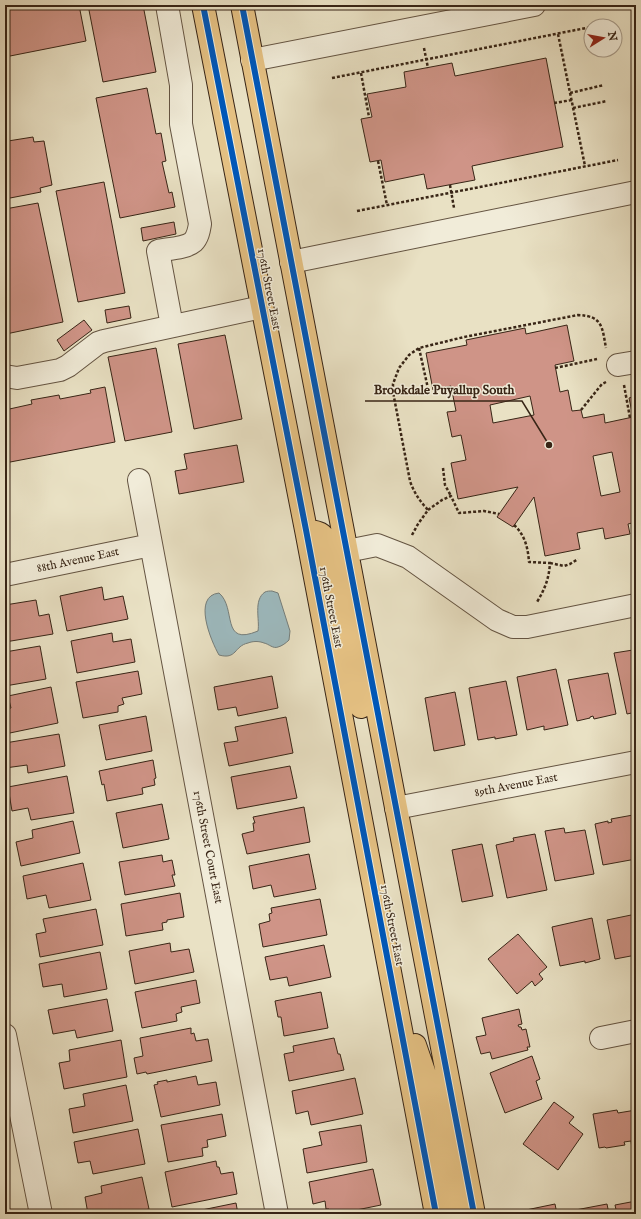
<svg xmlns="http://www.w3.org/2000/svg" width="641" height="1219" viewBox="0 0 641 1219" font-family="'IM FELL English',serif">
<style>
.water{fill:#9dbabf;stroke:#757e7b}
.building{fill:#cf9487;stroke:#382516;fill-rule:evenodd}
.lines{fill:none;stroke-linecap:round;stroke-linejoin:round}
.minor-casing{stroke:#645442;stroke-width:24}
.major-casing{stroke:#382516;stroke-width:24}
.path{stroke:#382516;stroke-width:2.5;stroke-dasharray:3 2;stroke-linecap:butt}
.minor{stroke:#f1ecd9;stroke-width:22}
.major{stroke:#e4c082;stroke-width:22}
.cycleway-casing{stroke:#f1ecd9;stroke-width:8}
.cycleway{stroke:#0057b8;stroke-width:6}
.labels{text-anchor:middle;dominant-baseline:central;stroke-width:3;stroke-linejoin:round;paint-order:stroke}
.street-label{font-size:12px;fill:#382516;stroke:#f1ecd9}
.leader{fill:none;stroke:#382516;stroke-width:1.5}
.callout-dot{fill:#382516;stroke:#f1ecd9;stroke-width:1.5}
.callout-label{font-size:13px;text-anchor:middle;font-weight:bold;fill:#382516;stroke:#f1ecd9;stroke-width:3;stroke-linejoin:round;paint-order:stroke}
</style>
<rect width="100%" height="100%" fill="#e9e1c4"/>
<filter id="stains"><feTurbulence type="fractalNoise" baseFrequency=".005" numOctaves="4"/><feColorMatrix values="0 0 0 0 .2 0 0 0 0 .09 0 0 0 0 .02 0 0 0 .5 -.17"/></filter>
<radialGradient id="worn" r=".72"><stop offset=".6" stop-color="#630" stop-opacity="0"/><stop offset="1" stop-color="#630" stop-opacity=".3"/></radialGradient>
<path class="water" d="M272 591 278 593 290 631 289 640C286 643 282 646 278 647 273 649 269 644 264 643 259 641 253 641 248 643 234 646 237 660 219 655 211 641 192 596 219 593 237 608 220 647 258 631 260 620 253 600 265 592 267 591 270 591 272 591Z"/>
<path class="building" d="M5 5H79L86 41 5 57Z
M88 5H143L156 72 103 82Z
M546 58 563 147 472 166 475 180 427 189 424 174 385 182 381 160 370 162 361 119 372 117 367 94 406 87 404 72 452 63 455 76Z
M147 88 156 134 161 133 166 161 162 162 169 193 172 192 175 207 120 218 96 98Z
M33 137 34 142 44 141 52 185 40 188 41 192 5 199V149H9L8 141Z
M104 182 125 293 78 302 56 191Z
M38 203 63 322 6 334 5 316 8 315 5 301V209Z
M174 222 176 234 143 241 141 228Z
M129 306 131 318 107 323 105 310Z
M84 320 92 330 64 351 57 340Z
M567 325 574 361 555 365 560 392 568 390 572 411 581 410 583 418 604 414 605 423 633 417 629 398 636 396V522L628 524 630 534 605 539 603 528 577 533 580 549 545 556 534 497 513 527 497 517 518 487 458 499 451 463 466 460 461 435 452 437 447 412 456 411 451 386 433 390 426 353 467 345 466 340 525 328 526 334ZM530 396 534 415 493 423 490 405ZM612 452 620 492 601 496 593 456Z
M225 335 242 419 194 429 178 344Z
M156 348 172 432 125 441 108 357Z
M105 387 115 442 5 463V410L32 404 31 400 59 395 60 399 91 393 90 390Z
M237 445 244 482 179 494 175 471 187 469 184 454Z
M102 587 104 600 123 596 128 619 67 631 60 596Z
M36 600 39 616 49 614 53 634 5 642V605Z
M112 633 113 642 131 639 135 662 77 673 71 641Z
M40 646 46 679 5 686V652Z
M633 650 635 661H636V712L627 714 614 653Z
M556 669 568 725 544 730V726L527 730 517 677Z
M138 671 142 694 122 698 124 704 118 706V712L83 718 76 682Z
M608 673 616 714 594 719 593 716 590 717V718L577 721 568 680Z
M272 676 278 708 238 716 236 707 218 710 214 687Z
M506 681 517 735 495 739V737L478 740 469 688Z
M51 687 58 723 5 734V709L11 708 8 696Z
M455 692 465 745 434 751 425 698Z
M146 716 152 751 106 760 99 725Z
M286 717 293 753 229 766 224 743 238 741 235 727Z
M59 734 65 766 28 773 27 765 5 768V743Z
M153 760 156 778 154 779 155 785 142 788 143 794 107 801 104 784 102 785 99 771Z
M290 766 297 798 237 809 231 777Z
M67 776 74 813 31 820 28 808 12 811 8 787Z
M162 804 169 839 123 848 116 813Z
M304 807 310 842 247 854 242 834 254 831 253 823H255L253 817Z
M633 815 636 829V859L603 865 595 824 608 821V823L612 822 611 819Z
M73 821 80 853 21 866 16 842 33 838 32 830Z
M564 828 565 833 585 830 594 874 555 881 545 831Z
M535 834 547 890 507 898 496 845 514 841 513 838Z
M482 844 493 896 462 902 452 850Z
M309 854 316 889 274 897 271 885 253 889 249 866Z
M162 855 163 862 172 860 175 875H172L175 886 125 895 119 862Z
M83 863 91 900 49 908 46 895 27 899 23 876Z
M180 893 184 917 167 920V922L162 923 163 930 126 936 121 904Z
M320 899 327 935 263 947 259 924 270 921 269 914 272 913 271 908Z
M96 909 103 945 40 957 36 934 46 932 43 919Z
M636 914V955L615 959 607 920Z
M592 918 600 959 585 963V961L560 966 552 927Z
M518 934 547 967 539 974 543 979 535 986 532 981 517 994 488 959Z
M170 943 171 952 189 949 194 972 135 984 129 951Z
M324 945 331 977 289 986 287 977 270 980 265 957Z
M100 952 107 989 64 997 62 984 43 987 39 964Z
M196 980 200 1003 181 1007 182 1012 176 1014 177 1021 142 1028 135 992Z
M321 992 328 1028 284 1036 281 1017H278L275 1001Z
M107 999 113 1031 77 1038 75 1030 53 1034 48 1010Z
M519 1009 522 1024 518 1025 519 1027H521L522 1030 526 1029 530 1047H527L528 1050 492 1059 490 1052 481 1054 476 1037 486 1035 482 1018Z
M191 1028V1034L194 1033 196 1041 208 1039 212 1061 147 1074 146 1072 137 1074 134 1058 143 1056 140 1038Z
M334 1038 338 1054H340L344 1070 289 1081 284 1054 294 1052 293 1046Z
M121 1040 127 1077 64 1089 59 1063 70 1061 69 1050Z
M532 1056 540 1079 536 1081 542 1099 505 1113 490 1073Z
M196 1076 198 1085 216 1082 220 1105 161 1117 154 1085 158 1084 157 1082 167 1080V1082Z
M355 1078 363 1114 311 1125 308 1111 296 1114 292 1091Z
M126 1085 133 1121 73 1133 69 1109 85 1106 83 1094Z
M554 1102 574 1117 569 1123 583 1134 558 1170 523 1144Z
M617 1110 618 1113 636 1110V1148L632 1149 631 1141 624 1142 625 1145 606 1148 605 1147 599 1148 593 1114Z
M222 1114 226 1136 207 1140 208 1147 202 1148 203 1156 168 1162 161 1125Z
M361 1125 367 1162 307 1173 303 1149 322 1145 319 1132Z
M138 1129 145 1164 93 1174 90 1161 78 1163 74 1142Z
M216 1161 217 1167H219L221 1174 233 1172 237 1194 172 1207 165 1172Z
M373 1169 381 1205 337 1214H330L329 1209H326L325 1201 313 1204 309 1182Z
M142 1177 149 1209 124 1214H88L85 1197 102 1193 101 1186Z
M636 1201V1214H617L615 1205Z
M236 1203 238 1214H192V1212Z
M555 1204 557 1214H526V1210Z
M607 1204 609 1214H566L565 1212Z"/>
<g class="lines">
<defs>
<path id="minor" d="M167 5 181 85V124L200 224C199 230 198 237 193 242 186 248 167 249 158 251L172 326
M252 60 534 5
M291 262 636 192
M618 365 636 362
M5 376 17 378 60 370 68 366 98 343 104 341 262 307
M139 480 277 1214
M347 551 377 545 408 557 497 620 513 627H527L636 605
M5 575 151 545
M396 808 636 762
M5 1035 41 1214
M601 1038 636 1031"/>
<path id="major" d="M203 5 306 530 436 1214
M242 5 474 1214
M306 530C317 532 322 532 327 542L361 707
M415 1045 431 1092 456 1214"/>
</defs>
<use href="#minor" class="minor-casing"/>
<use href="#major" class="major-casing"/>
<path class="path" d="M558 34 585 166
M424 48 428 68
M361 73 369 117
M332 78 591 27
M570 93 604 85
M554 103 572 100
M573 108 607 101
M378 161 387 205
M450 185 454 208
M357 211 618 160
M419 348 429 393
M555 368 597 359
M624 385 630 418
M581 410 602 384 606 382
M443 468 445 485 451 496
M428 510 442 500 451 496 459 513 484 511 499 514
M514 525C525 535 528 548 529 562L550 563C549 578 545 589 537 602
M412 535 418 524 428 510C420 501 414 493 410 481L393 392V384L399 368 409 355 419 348 464 337 578 315C603 316 602 327 606 348
M550 563 564 566 570 564 578 559"/>
<use href="#minor" class="minor"/>
<use href="#major" class="major"/>
<defs>
<path id="cycleway" d="M203 5 306 530 436 1214
M242 5 474 1214"/>
</defs>
<use href="#cycleway" class="cycleway-casing"/>
<use href="#cycleway" class="cycleway"/>
</g>
<g class="labels">
<g class="street-label">
<text transform="translate(269 289) rotate(79)">176th Street East</text>
<text transform="translate(78 560) rotate(-12)">88th Avenue East</text>
<text transform="translate(331 607) rotate(79)">176th Street East</text>
<text transform="translate(516 785) rotate(-11)">89th Avenue East</text>
<text transform="translate(208 847) rotate(79)">176th Street Court East</text>
<text transform="translate(392 925) rotate(79)">176th Street East</text>
</g>
</g>
<path class="leader" d="M549 445L522 401H365"/>
<circle class="callout-dot" cx="549" cy="445" r="4"/>
<g class="callout-label">
<text x="444" y="394">Brookdale Puyallup South</text>
</g>
<rect width="641" height="1219" fill="none" stroke="#e9e1c4" stroke-width="20"/>
<rect x="6" y="6" width="629" height="1207" fill="none" stroke="#382516" stroke-width="2"/>
<rect x="10" y="10" width="621" height="1199" fill="none" stroke="#382516"/>
<g transform="translate(603 38) rotate(79)"><circle r="19" fill="#f1ecd9" stroke="#a79c8b"/>
<path d="M0-3L7 15L0 10L-7 15Z" fill="#8f2418"/>
<text y="-6" font-size="11" font-weight="bold" text-anchor="middle" fill="#382516">N</text>
</g>
<rect width="100%" height="100%" filter="url(#stains)"/>
<rect width="100%" height="100%" fill="url(#worn)"/>
</svg>
